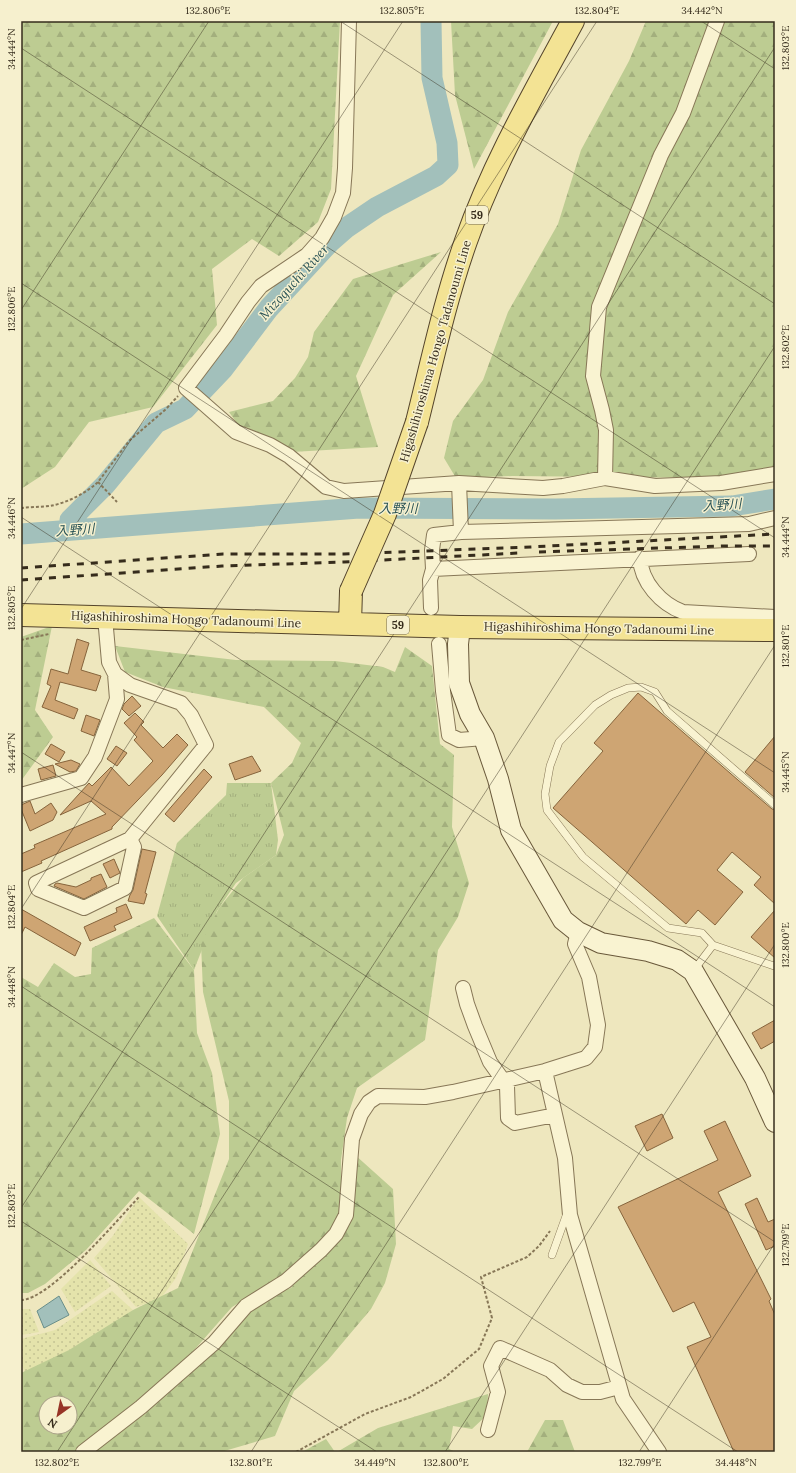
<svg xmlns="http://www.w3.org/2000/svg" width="796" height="1473" viewBox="0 0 796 1473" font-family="Lora,'Noto Sans JP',serif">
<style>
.farmland{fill:url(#farmland-dots)}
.grass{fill:url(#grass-tufts)}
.forest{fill:url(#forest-firs);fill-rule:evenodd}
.water{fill:#a2c0bb;stroke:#698e8a}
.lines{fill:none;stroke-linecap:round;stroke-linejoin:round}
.river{stroke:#a2c0bb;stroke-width:21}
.building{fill:#cea573;stroke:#86643c}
.lane-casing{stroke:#877757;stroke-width:8}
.street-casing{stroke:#877757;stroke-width:16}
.secondary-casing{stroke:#69583a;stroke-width:22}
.primary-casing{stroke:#54442b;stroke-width:24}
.path{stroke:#877757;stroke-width:2;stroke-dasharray:3 2;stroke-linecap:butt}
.lane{stroke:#f9f3d1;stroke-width:7}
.street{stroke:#f9f3d1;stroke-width:14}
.secondary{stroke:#f9f3d1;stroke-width:20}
.primary{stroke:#f3e394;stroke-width:22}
.rail{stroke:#362c1c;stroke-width:3;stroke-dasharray:7 7;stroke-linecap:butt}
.primary-bridge-casing{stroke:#54442b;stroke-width:24;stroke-linecap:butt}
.primary-bridge{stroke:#f3e394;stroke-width:22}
.ticks{fill:none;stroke:#362c1c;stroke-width:1;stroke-opacity:0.45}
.labels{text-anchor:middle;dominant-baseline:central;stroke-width:3;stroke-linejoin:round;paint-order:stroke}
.shield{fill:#f6f0ce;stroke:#706751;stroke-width:1}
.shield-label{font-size:11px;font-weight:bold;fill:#362c1c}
.street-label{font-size:12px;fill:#362c1c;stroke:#f6f0ce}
.water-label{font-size:13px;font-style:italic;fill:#2a5356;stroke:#f6f0ce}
.neatline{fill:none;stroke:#362c1c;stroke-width:1.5}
.ticks-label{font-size:10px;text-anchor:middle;fill:#362c1c}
</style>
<defs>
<pattern id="farmland-dots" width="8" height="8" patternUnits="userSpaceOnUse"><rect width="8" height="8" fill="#e4e3ab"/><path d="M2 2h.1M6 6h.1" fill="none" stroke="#c4c393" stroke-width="1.8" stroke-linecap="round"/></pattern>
<pattern id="grass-tufts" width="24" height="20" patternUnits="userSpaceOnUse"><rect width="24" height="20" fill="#bdcc92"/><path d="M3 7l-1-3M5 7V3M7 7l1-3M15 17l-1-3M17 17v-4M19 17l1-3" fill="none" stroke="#a3af7d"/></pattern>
<pattern id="forest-firs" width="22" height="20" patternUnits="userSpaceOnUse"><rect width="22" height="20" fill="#bdcc92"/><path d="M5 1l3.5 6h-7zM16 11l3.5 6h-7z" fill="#a3af7d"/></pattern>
</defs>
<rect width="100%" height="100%" fill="#eee7be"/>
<path class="farmland" d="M139 1197 188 1244 176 1278 161 1298 136 1307 94 1258 112 1237Z
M90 1260 111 1286 75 1312 61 1289Z
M112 1291 133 1310 99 1334 25 1374 21 1361V1339L55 1330Z
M21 1309H30L39 1332 21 1335Z"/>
<path class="grass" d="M227 783H271L278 840 276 855 236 883 217 911 194 970 157 916 177 843 226 795Z"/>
<path class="forest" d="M21 21H340L331 189 318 222 279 256 252 239 212 269 217 325 153 407 89 422 55 467 21 489Z
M451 21H553L474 169 455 95Z
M646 21H775V471L717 478 512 476 456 478 444 458 453 421 483 380 508 312 558 224 581 150 629 61Z
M441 252 393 295 356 376 378 447 292 452 241 429 229 412 273 401 295 378 308 357 314 332 353 279Z
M52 626 35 710 53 737 21 781V637Z
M115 646 236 660 335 661 383 667 395 672 405 647 432 666 440 744 454 755 452 827 469 883 458 917 438 950 425 1040 357 1088 347 1118 341 1160V1215L334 1232 282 1277 232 1307 188 1357 139 1405 77 1452H21V1373L69 1350 133 1310 178 1288 229 1159V1101L203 992 201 943 219 908 243 878 276 855 284 835 271 783 292 763 301 743 264 707 163 687 125 672ZM46 1403H70V1427H46Z
M154 918 194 970 197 1033 212 1073 220 1134 194 1234 139 1191 86 1250 45 1284 28 1293H21V977L38 987 54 963 75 977 91 974 92 948Z
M354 1154 393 1189 396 1244 385 1283 371 1309 328 1360 294 1391 275 1436 221 1452H91L249 1311 273 1293 291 1288 305 1270 340 1237Z
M488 1394 487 1415 472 1429 453 1426 449 1449 456 1452H337L378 1428Z
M545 1420H563L575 1452H527Z
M326 1439 335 1452H302Z"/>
<path class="water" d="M59 1296 69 1315 44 1328 37 1311Z"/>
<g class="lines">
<path class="river" d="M71 530 70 520 105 485 156 423 185 409 223 369 269 308 330 242 346 228 377 207 436 176 448 165 447 143 432 78 431 21
M21 534 359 508 555 509 732 506 775 499"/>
</g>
<path class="building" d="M77 639 89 643 81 670 101 676 96 691 60 682 55 700 78 709 74 719 42 707 51 686 47 684 51 669 68 674Z
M638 693 738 780 772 809 775 810V904L754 885 761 877 732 852 717 870 743 892 715 925 698 910 686 924 553 808 603 751 594 743Z
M132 696 141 706 129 716 122 709 124 704Z
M135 713 144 722 141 725 163 748 177 734 188 745 162 775 112 827V829L41 861 42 863 21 872V854L35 848 34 845 106 814 91 801 60 815 89 783 92 786 111 767 129 786 153 761 134 740 137 737 124 723Z
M86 715 100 720 94 736 81 731Z
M775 736V798L745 772Z
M51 744 65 752 59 762 45 754Z
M116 746 127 753 117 766 107 759Z
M252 756 261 771 235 780 229 764Z
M71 760 80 764 76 771 70 772 55 764Z
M53 765 56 776 41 780 38 769Z
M204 769 212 777 174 822 165 814Z
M30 801 35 814 51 803 57 812 53 820 30 831 21 809V805Z
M142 849 156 852 145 893 147 894 144 904 128 901 130 895 133 890Z
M114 859 120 873 110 878 103 864Z
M101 874 107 887 84 899 54 886 55 884 57 883 76 887 91 880V878Z
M126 904 132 918 114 926 116 930 90 941 84 927 117 912 116 908Z
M21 909 81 943 75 956 25 927 21 935Z
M775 910V958L751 937Z
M775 1020V1041L761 1049 752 1033Z
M662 1114 673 1138 647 1151 635 1126Z
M725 1121 751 1176 718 1192 771 1299 769 1301 775 1315V1452H734L687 1347 711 1337 694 1302 673 1312 618 1207 718 1160 704 1131Z
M757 1198 768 1222 775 1219V1246L766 1250 745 1204Z"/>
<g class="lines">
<defs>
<path id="lane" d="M713 945 702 933 668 928 583 857 547 810 545 794 550 766 559 742 595 705 611 695 628 688 641 687 655 692 667 711 775 805
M694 970 713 945 774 966 775 965
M552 1255 566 1216 570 1215"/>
<path id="street" d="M349 21 345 168 343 193 334 217 322 238 307 255 261 286 248 302 226 335 186 388 236 432 270 445 289 456 326 487 344 491 459 483 461 532 434 535 432 550 433 569 430 580 431 608
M605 478 606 430 602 410 593 376 599 307 661 155 683 113 717 21
M459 483 543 488 563 486 605 478 655 486 721 483 775 474
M461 532 749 524 775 518
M640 558C641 582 661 604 683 612L775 617
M433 569 749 554
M105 617 109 662 115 674 130 685 181 703 191 715 206 745 130 839 36 883 38 889 84 908 125 888 134 847 130 839
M439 644 443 691 449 735 459 740 484 738
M21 795 81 778 95 757 117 699 115 674
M463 988 467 1004 475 1026 490 1062 507 1086 508 1118 515 1123 555 1115
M545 1071 565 1158 570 1215 623 1399 659 1452
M488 1430 498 1392 491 1366 500 1348 550 1370 567 1385 582 1392H600L619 1387
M83 1452 141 1407 214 1343 246 1306 286 1281 321 1250 336 1234 346 1215 352 1139 361 1114 369 1102 378 1096 425 1097 453 1092 545 1071 586 1058 595 1047 598 1025 589 977 575 944 578 932"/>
<path id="secondary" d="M460 627 458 644 459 683 470 714 484 738 498 779 511 830 563 920 578 932 601 943 648 951 677 960 693 971 755 1078 775 1122"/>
<path id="primary" d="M417 422C432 362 445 300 466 241 493 164 534 93 573 21
M21 615 460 627 775 630
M350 624 351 591"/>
</defs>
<use href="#lane" class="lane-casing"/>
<use href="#street" class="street-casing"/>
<use href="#secondary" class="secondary-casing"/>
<use href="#primary" class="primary-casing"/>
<path class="path" d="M98 482 117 502
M21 508C30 507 40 507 50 506 66 503 85 494 98 482L129 441 166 409 178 396
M21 640 49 634
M21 1300C50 1300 118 1219 139 1197
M296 1452 365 1414 411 1397 443 1379 479 1349 492 1318 481 1277 527 1257 539 1246 550 1231"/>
<use href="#lane" class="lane"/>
<use href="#street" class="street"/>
<use href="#secondary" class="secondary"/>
<use href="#primary" class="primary"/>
<path class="rail" d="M539 552 722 546H775
M21 568 223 554H344L531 547 775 534
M21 580 222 566 344 562 519 553"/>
<defs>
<path id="primary-bridge" d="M351 591 385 514 417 422"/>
</defs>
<use href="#primary-bridge" class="primary-bridge-casing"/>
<use href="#primary-bridge" class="primary-bridge"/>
</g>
<path class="ticks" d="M340 21 775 304M701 21 775 69M21 48 775 538M21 283 775 773M21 310 209 21M21 517 775 1007M21 609 403 21M21 752 775 1242M21 909 597 21M21 986 738 1452M21 1208 775 47M21 1221 377 1452M57 1452 775 346M251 1452 775 645M445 1452 775 944M639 1452 775 1243"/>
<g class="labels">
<g class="shield">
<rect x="466" y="206" width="22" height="18" rx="3"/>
<rect x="387" y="616" width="22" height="18" rx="3"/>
</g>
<g class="shield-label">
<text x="477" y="215">59</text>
<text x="398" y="625">59</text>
</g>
<g class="street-label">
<text transform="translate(435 351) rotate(-74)">Higashihiroshima Hongo Tadanoumi Line</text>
<text transform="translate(186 619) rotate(2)">Higashihiroshima Hongo Tadanoumi Line</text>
<text transform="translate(599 628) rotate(1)">Higashihiroshima Hongo Tadanoumi Line</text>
</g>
<g class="water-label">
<text transform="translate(294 282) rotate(-48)">Mizoguchi River</text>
<text transform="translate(722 505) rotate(-4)">入野川</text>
<text x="398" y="508">入野川</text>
<text transform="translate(75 530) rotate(-4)">入野川</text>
</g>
</g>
<rect width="796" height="1473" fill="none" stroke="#f6f0ce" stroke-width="44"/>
<g transform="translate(58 1415) rotate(213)"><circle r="19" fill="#f6f0ce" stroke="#a9a287"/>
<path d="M0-3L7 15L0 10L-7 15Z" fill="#973426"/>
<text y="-6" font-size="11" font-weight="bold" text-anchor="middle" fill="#362c1c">N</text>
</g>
<rect x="22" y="22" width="752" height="1429" class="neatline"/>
<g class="ticks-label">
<text x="208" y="14">132.806°E</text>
<text x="402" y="14">132.805°E</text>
<text x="597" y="14">132.804°E</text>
<text x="702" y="14">34.442°N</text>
<text transform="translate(785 48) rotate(-90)" y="4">132.803°E</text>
<text transform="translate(11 49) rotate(-90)" y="4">34.444°N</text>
<text transform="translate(11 309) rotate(-90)" y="4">132.806°E</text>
<text transform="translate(785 347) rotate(-90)" y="4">132.802°E</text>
<text transform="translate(11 518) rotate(-90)" y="4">34.446°N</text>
<text transform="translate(785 537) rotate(-90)" y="4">34.444°N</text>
<text transform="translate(11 608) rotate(-90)" y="4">132.805°E</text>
<text transform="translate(785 646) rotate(-90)" y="4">132.801°E</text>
<text transform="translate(11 753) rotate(-90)" y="4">34.447°N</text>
<text transform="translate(785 772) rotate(-90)" y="4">34.445°N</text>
<text transform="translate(11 907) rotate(-90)" y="4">132.804°E</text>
<text transform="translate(785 945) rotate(-90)" y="4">132.800°E</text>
<text transform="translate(11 987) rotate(-90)" y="4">34.448°N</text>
<text transform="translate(11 1206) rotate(-90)" y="4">132.803°E</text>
<text transform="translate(785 1245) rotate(-90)" y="4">132.799°E</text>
<text x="57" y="1466">132.802°E</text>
<text x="251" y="1466">132.801°E</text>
<text x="375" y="1466">34.449°N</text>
<text x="446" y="1466">132.800°E</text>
<text x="640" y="1466">132.799°E</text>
<text x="736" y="1466">34.448°N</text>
</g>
</svg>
